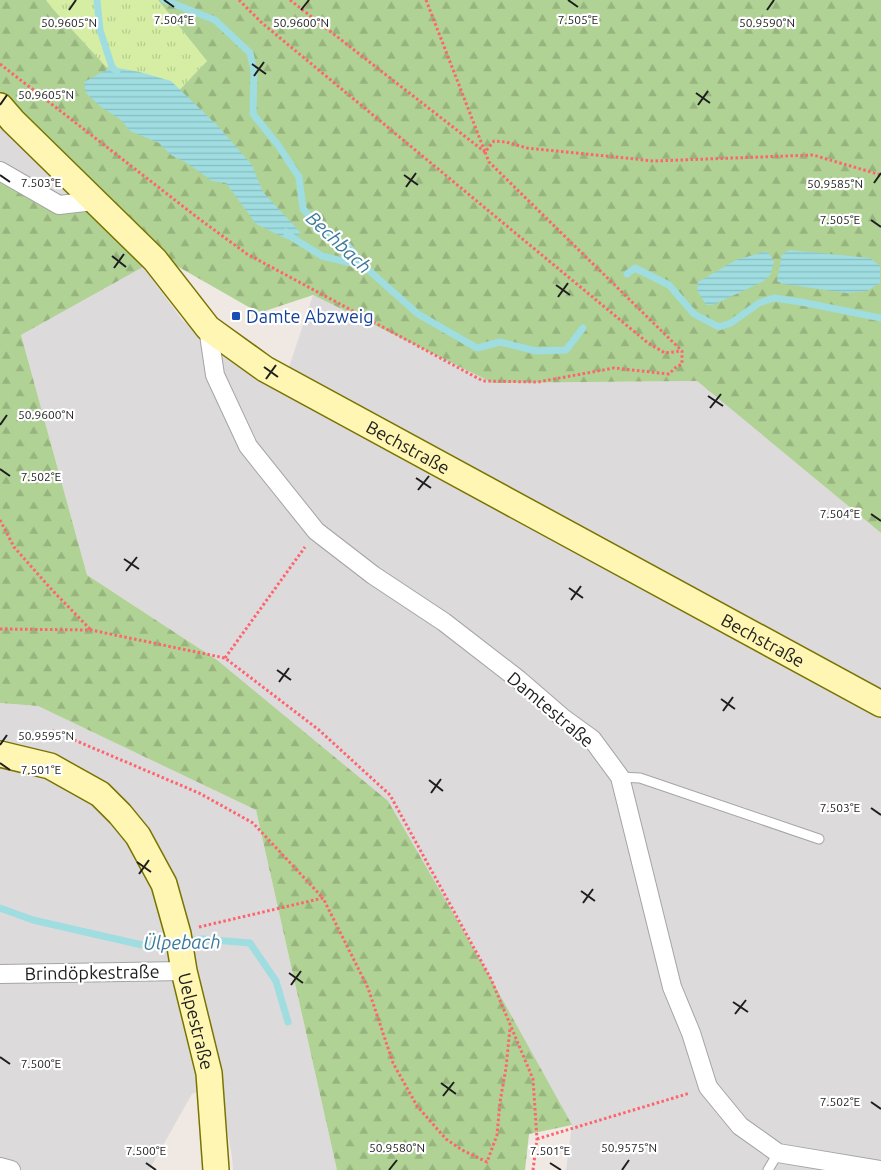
<svg xmlns="http://www.w3.org/2000/svg" width="881" height="1170" viewBox="0 0 881 1170" font-family="Ubuntu,sans-serif">
<style>
.residential{fill:#dcdadb}
.grass{fill:url(#grass-tufts)}
.forest{fill:url(#forest-firs)}
.water{fill:url(#water-rules)}
.lines{fill:none;stroke-linecap:round;stroke-linejoin:round}
.stream{stroke:#9fdde1;stroke-width:7}
.service-casing{stroke:#a5a5a5;stroke-width:11}
.minor-casing{stroke:#a5a5a5;stroke-width:20}
.secondary-casing{stroke:#797300;stroke-width:28}
.path{stroke:#ff646e;stroke-width:3;stroke-dasharray:2.5 2.5;stroke-linecap:butt}
.service{stroke:#fff;stroke-width:9}
.minor{stroke:#fff;stroke-width:18}
.secondary{stroke:#fef6b2;stroke-width:25}
.ticks{fill:none;stroke:#1e1e1e;stroke-width:2}
.transit-dot{fill:#1a4fb4;stroke:#fff;stroke-width:2}
.labels{text-anchor:middle;dominant-baseline:central;stroke-width:4.5;stroke-linejoin:round;paint-order:stroke}
.transit-label{font-size:18px;fill:#164399;stroke:#fff;text-anchor:start}
.street-label{font-size:18px;fill:#1e1e1e;stroke:#fff}
.water-label{font-size:19px;font-style:italic;fill:#3c7b9c;stroke:#fff}
.ticks-label{font-size:12px;text-anchor:middle;fill:#1e1e1e;stroke:#fff;stroke-width:4.5;stroke-linejoin:round;paint-order:stroke}
</style>
<defs>
<pattern id="grass-tufts" width="24" height="20" patternUnits="userSpaceOnUse" patternTransform="scale(1.25)"><rect width="24" height="20" fill="#d5eea4"/><path d="M3 7l-1-3M5 7V3M7 7l1-3M15 17l-1-3M17 17v-4M19 17l1-3" fill="none" stroke="#b6cc8d"/></pattern>
<pattern id="forest-firs" width="22" height="20" patternUnits="userSpaceOnUse" patternTransform="scale(1.25)"><rect width="22" height="20" fill="#b0d294"/><path d="M5 1l3.5 6h-7zM16 11l3.5 6h-7z" fill="#97b47f"/></pattern>
<pattern id="water-rules" width="6" height="5" patternUnits="userSpaceOnUse" patternTransform="scale(1.25)"><rect width="6" height="5" fill="#9fdde1"/><path d="M0 2.5h6" fill="none" stroke="#88bdc1"/></pattern>
</defs>
<rect width="100%" height="100%" fill="#f0e9e3"/>
<path class="residential" d="M0 101 94 201 59 205 0 179Z
M143 267 183 321 281 391 313 295 493 383 697 381 881 533V1170H566L572 1125 217 660 87 575 21 335Z
M0 703 38 706 256 810 337 1170H233L232 1157 219 1082 192 1094 149 1170H0Z"/>
<path class="grass" d="M46 0H158L207 61 153 119 53 9Z"/>
<path class="forest" d="M0 0H46L53 9 153 118 207 61 158 0H881V533L697 381 493 383 313 295 259 313 170 262 113 220 143 267 21 335 87 575 217 660 388 801 491 979 572 1125 529 1134 525 1170H337L256 810 38 706 0 703V179L59 205 93 201 0 101Z"/>
<path class="water" d="M112 67 140 72 171 81 218 126 252 165 263 192 301 233 289 240 256 224 226 183 212 181 187 163 171 155 159 143 130 131 121 120 101 107 86 93 84 82Z
M790 250 870 258 880 266V283L867 291 847 293 783 284 777 281 782 254Z
M767 251 774 261 771 274 764 281 713 305H706L697 290 698 282 736 260Z"/>
<g class="lines">
<path class="stream" d="M97 0 100 30 112 67 117 72
M164 0 215 20 250 53 254 71 253 114 278 145 299 177 303 209 330 238 348 246 364 266 418 314 477 348 500 342 536 351 566 350 583 328
M286 232 293 238 322 256 364 266
M627 274 635 268 669 285 694 314 719 327 731 323 759 303 774 298 801 302 881 318
M0 908 33 920 142 945 174 942
M185 941 202 939 250 943 276 981 288 1022"/>
<defs>
<path id="service" d="M620 777 640 778 819 839
M768 1170 778 1153"/>
<path id="minor" d="M0 171 59 205 94 201
M208 328 215 375 248 446 316 531 373 575 444 622 519 680 563 718 592 739 620 777 672 987 691 1033 708 1087 740 1126 778 1153 880 1170
M0 974 184 971
M0 1167 11 1170"/>
<g id="secondary">
<path id="s1" d="M0 106 13 121 155 260 208 328 265 369 881 704"/>
<path id="s2" d="M0 754 50 766 100 794 120 814 138 836 164 884 178 934 184 971 209 1073 216 1170"/>
</g>
</defs>
<use href="#service" class="service-casing"/>
<use href="#minor" class="minor-casing"/>
<use href="#secondary" class="secondary-casing"/>
<path class="path" d="M239 0 262 23 648 343 665 353 681 351
M290 0 485 152
M426 0 485 152
M0 64 198 218 247 254 483 381 538 382 614 368 669 374 675 368 682 364V351L489 162 485 152 494 141 506 142 527 148 654 161 813 155 881 175
M0 520 14 547 52 590 90 629
M0 629 91 630 225 658 319 730 390 795 491 979 533 1079 537 1139 533 1170
M225 658 305 547
M38 739 53 731 199 793 253 823 322 897
M199 927 323 898 368 988 393 1063 417 1106 446 1139 462 1150 487 1162 497 1135 500 1102 506 1068 510 1028
M537 1139 690 1093"/>
<use href="#service" class="service"/>
<use href="#minor" class="minor"/>
<use href="#secondary" class="secondary"/>
</g>
<path class="ticks" d="M164 0 174 7M568 0 578 7M69 10 76 0M301 10 309 0M767 10 774 0M252 64 266 74M254 76 264 62M696 93 710 103M0 105 7 95M698 105 708 91M0 175 10 182M404 175 418 185M874 183 881 173M406 187 416 173M871 220 881 227M112 256 126 267M114 268 124 254M556 285 570 295M558 297 568 283M264 367 278 377M266 379 276 365M708 396 723 406M710 408 721 394M0 425 7 415M0 469 10 476M416 478 431 488M418 490 429 476M871 514 881 521M124 559 139 569M126 571 137 557M569 588 583 598M571 600 581 586M277 670 291 680M279 682 289 668M721 699 735 709M723 711 733 697M0 745 7 735M0 763 10 770M429 780 443 791M431 793 441 779M871 808 881 815M137 862 151 872M139 874 149 860M581 891 595 901M583 903 593 889M289 973 303 983M291 985 301 971M733 1002 748 1012M735 1014 746 1000M0 1057 10 1064M441 1083 456 1094M443 1096 454 1082M871 1102 881 1109M146 1163 156 1170M550 1163 561 1170M389 1170 397 1160M622 1170 629 1160"/>
<rect class="transit-dot" x="231" y="311" width="10" height="10" rx="2.5"/>
<g class="labels">
<g class="transit-label">
<text x="246" y="316">Damte Abzweig</text>
</g>
<g class="street-label">
<text stroke="none"><textPath href="#s1" startOffset="538">Bechstraße</textPath></text>
<text stroke="none"><textPath href="#s1" startOffset="942">Bechstraße</textPath></text>
<text transform="translate(551 709) rotate(40)">Damtestraße</text>
<text transform="translate(92 972) rotate(-1)">Brindöpkestraße</text>
<text stroke="none"><textPath href="#s2" startOffset="361">Uelpestraße</textPath></text>
</g>
<g class="water-label">
<text transform="translate(339 242) rotate(43)">Bechbach</text>
<text transform="translate(182 942) rotate(-1)">Ülpebach</text>
</g>
</g>
<g class="ticks-label">
<text x="174" y="24">7.504°E</text>
<text x="578" y="24">7.505°E</text>
<text x="69" y="27">50.9605°N</text>
<text x="301" y="27">50.9600°N</text>
<text x="767" y="27">50.9590°N</text>
<text x="46" y="99">50.9605°N</text>
<text x="41" y="187">7.503°E</text>
<text x="835" y="188">50.9585°N</text>
<text x="840" y="224">7.505°E</text>
<text x="46" y="419">50.9600°N</text>
<text x="41" y="481">7.502°E</text>
<text x="840" y="518">7.504°E</text>
<text x="46" y="740">50.9595°N</text>
<text x="41" y="774">7.501°E</text>
<text x="840" y="812">7.503°E</text>
<text x="41" y="1068">7.500°E</text>
<text x="840" y="1106">7.502°E</text>
<text x="397" y="1152">50.9580°N</text>
<text x="629" y="1152">50.9575°N</text>
<text x="146" y="1155">7.500°E</text>
<text x="550" y="1155">7.501°E</text>
</g>
</svg>
